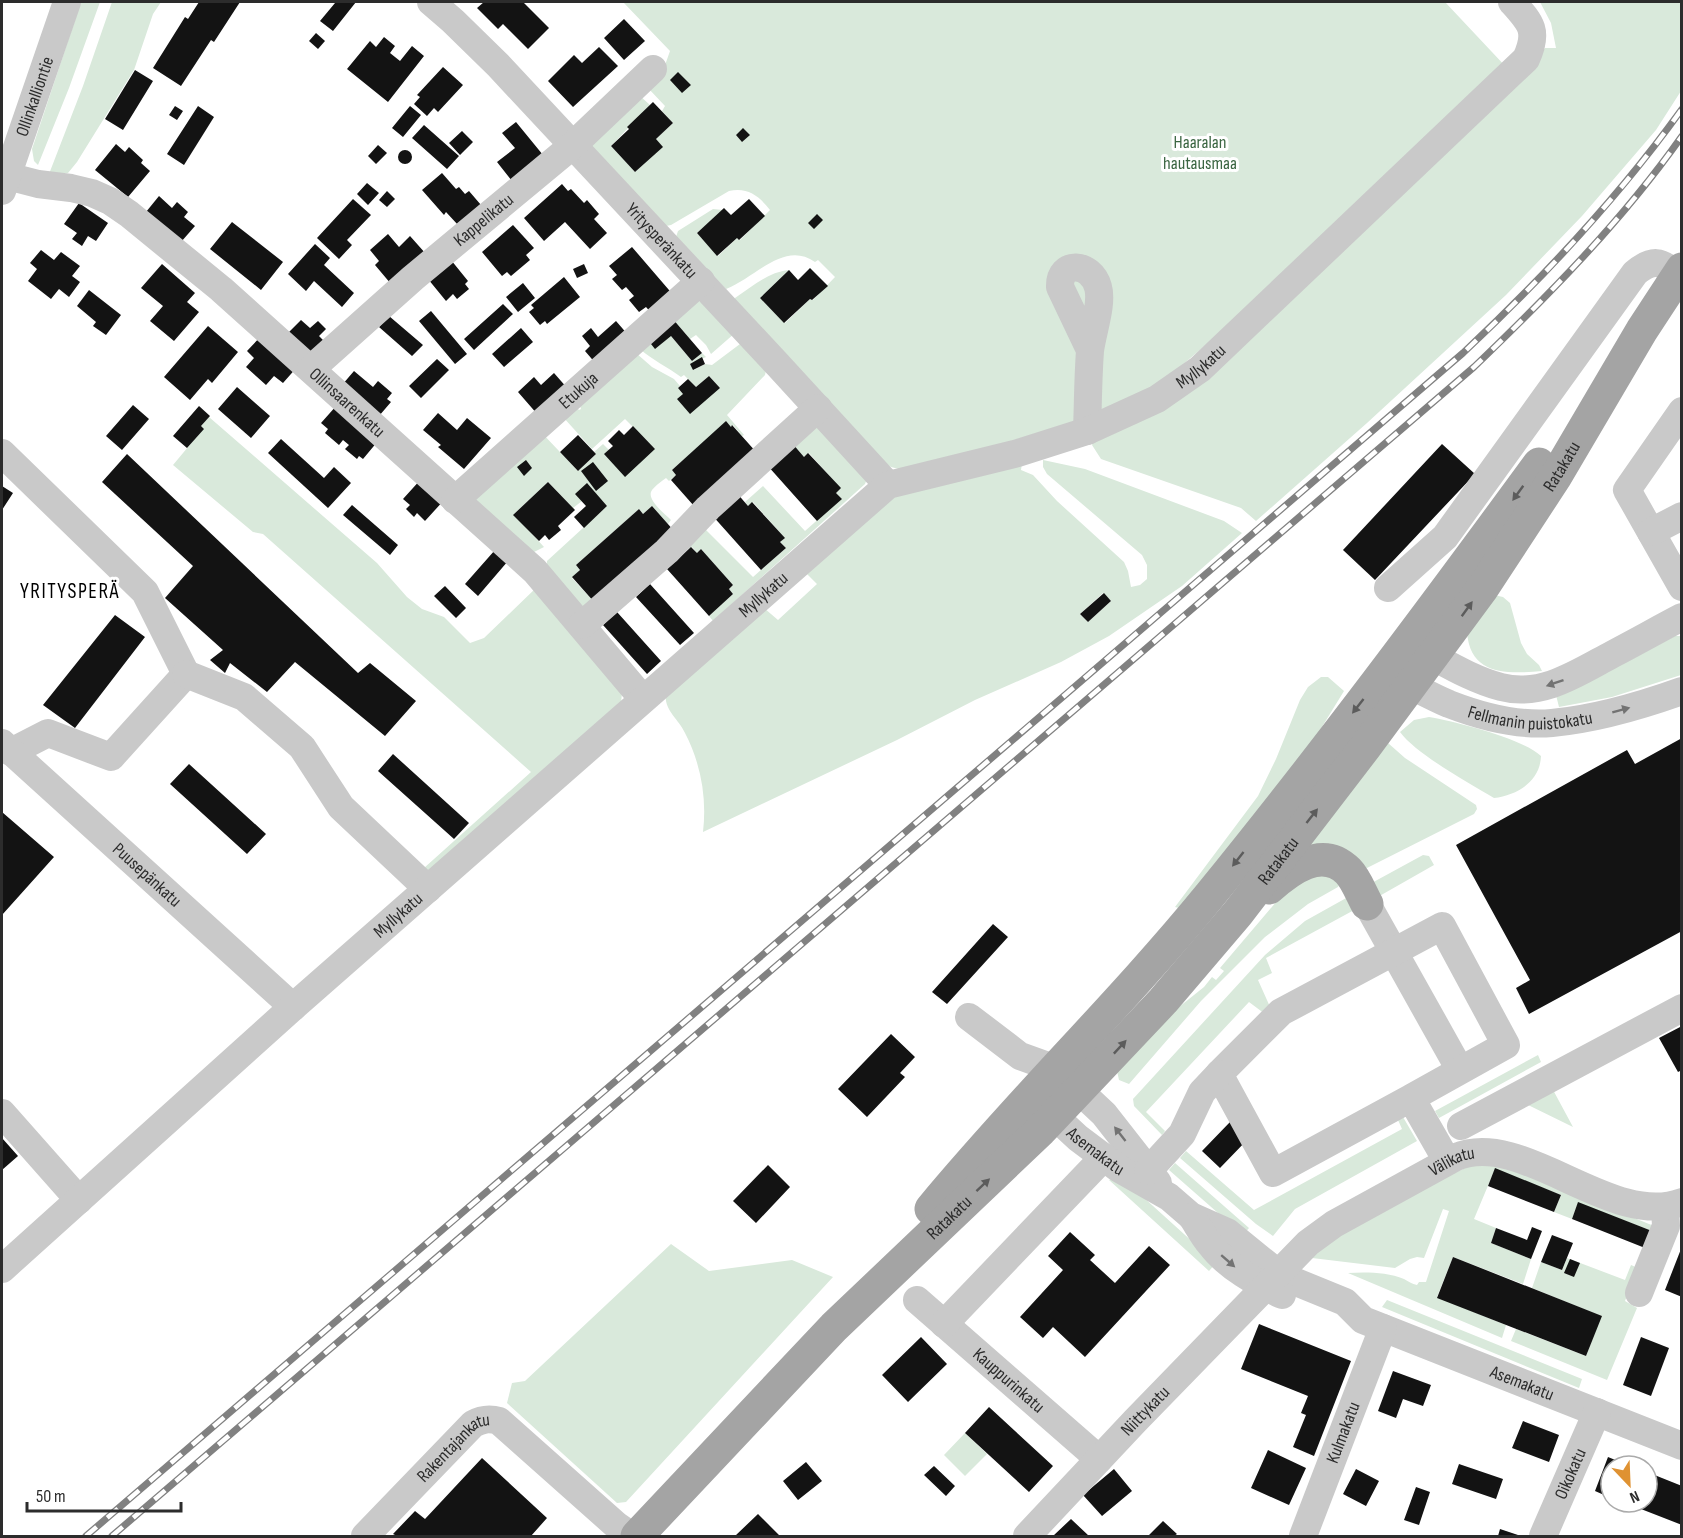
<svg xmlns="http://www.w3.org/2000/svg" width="1683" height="1538" viewBox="0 0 1683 1538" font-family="'Sofia Sans Condensed',sans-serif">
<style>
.green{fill:#d9e9db;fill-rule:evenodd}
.building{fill:#131313}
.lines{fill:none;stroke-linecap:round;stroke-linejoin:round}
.minor{stroke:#c9c9c9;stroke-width:28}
.major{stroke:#a4a4a4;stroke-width:33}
.rail-casing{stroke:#818181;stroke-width:7}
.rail{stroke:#fff;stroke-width:4.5;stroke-dasharray:14;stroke-linecap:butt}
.oneway{fill:#5c5c5c}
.oneway2{fill:#737373}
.labels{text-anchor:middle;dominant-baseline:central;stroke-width:6;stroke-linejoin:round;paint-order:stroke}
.street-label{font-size:18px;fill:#2c2c2c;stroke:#fff}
.park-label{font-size:18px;fill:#3b6642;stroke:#fff}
.quarter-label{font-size:21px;letter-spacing:1.5px;fill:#000;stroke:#fff}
</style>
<rect width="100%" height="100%" fill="#fff"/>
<path class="green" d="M81 2H100L69 88 38 165 34 161 32 149Z
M112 2H161L153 14 134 70 77 162 68 173 49 174 83 86Z
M623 2H1445L1507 68 1177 378 1063 426 907 471 891 467 881 460 735 302V298C752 287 768 272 789 270L760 298 785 323 810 299 813 300 835 277 818 260 815 262C784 240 755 278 726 289L676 237 678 231 713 209 723 210 697 233 718 256 737 238 740 240 770 210C759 196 748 187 729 191L671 225 666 226 593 154 590 142 639 95 650 105 611 146 635 172 662 147 656 139 673 123 662 111 665 106 648 88 664 68 670 51Z
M1540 2H1681V91L1656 130 1582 216 1506 295 1367 423 1256 521 1241 508 1101 459 1092 445 1094 438 1103 433 1533 64 1545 48H1556L1551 23Z
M697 300 703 303 735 333 711 354 706 345 696 335 690 339 672 318Z
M671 336 692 361 702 353 706 357 690 364 694 370 705 364 712 365 744 341 767 366 765 375 727 415 744 435 742 436 733 425 731 427 726 422 672 470 676 475 669 481 666 478C662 481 653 487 651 492 648 501 665 514 671 520L668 524 652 506 643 514 639 509 576 565 580 570 572 578 595 603 583 612 547 565V561L607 506 587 484 576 494 582 501 573 508 548 482 514 514 544 547 532 553 471 497 540 431 578 471 596 454 594 452 603 444 609 450 655 449 625 419 592 449 563 417 575 406 579 410 581 409 578 400 636 353 652 367 674 379 680 386 678 388 683 394 720 388 709 376 696 387 684 375 681 377C668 367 652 360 640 349Z
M209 417 377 563 407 597 422 609 444 617 470 643 484 638 538 586 622 692 621 704 431 875 424 868 531 772 263 534 253 532 173 465 203 429 201 426Z
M818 422 867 479 865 484 713 621 709 616 733 594 729 589 733 585 701 549 697 553 692 547 689 549 684 544 703 527 753 577 786 548 780 542 784 537 753 502 748 506 745 502 763 486 805 531 841 499 836 493 840 488 809 453 804 457 792 443Z
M1043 460 1085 469 1224 521 1242 533 1182 586 1109 636 1061 662 975 700 897 740 703 832C707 798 701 764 685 733 678 718 663 710 666 692L764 608 778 620 817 584 804 571 889 497 1022 463 1021 470 1033 475 1057 501 1124 562 1128 571 1131 587 1140 585 1147 579V565L1142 555 1047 474 1043 467ZM1103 593 1111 601 1088 622 1080 614Z
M1494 595 1503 597 1510 603 1521 643 1527 654 1539 665 1542 671C1508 674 1470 676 1467 632Z
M1675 636H1681V675L1612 697 1559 707 1556 695Z
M1321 677H1328L1344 691 1309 748 1179 908 1175 907 1258 796 1276 759 1300 700 1308 687Z
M1429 717C1457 722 1521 738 1541 756 1540 782 1517 795 1494 798 1469 783 1416 754 1400 732L1414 720Z
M1388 743 1405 758 1476 805 1477 809 1474 814 1361 871 1300 855Z
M1423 855 1429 856 1434 865 1376 898 1368 885Z
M1321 870 1340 883 1338 887 1308 904 1265 937 1201 1001 1129 1084 1119 1080 1117 1071 1174 1011 1204 987 1212 977 1216 980 1224 971 1220 968 1282 895Z
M1348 897 1356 909 1266 958 1272 973 1258 980 1271 1009 1265 1014 1249 1002 1146 1112 1165 1131 1162 1135 1134 1106 1133 1099 1265 955 1305 921Z
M1538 1055 1541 1062 1439 1118 1435 1111Z
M1552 1088 1573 1127 1524 1103Z
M1403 1117 1417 1141 1295 1209 1273 1236 1256 1224 1180 1158 1186 1151 1254 1210 1402 1129 1398 1120Z
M1175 1163 1249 1228 1243 1235 1169 1170Z
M1475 1164 1509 1167 1649 1224 1652 1225V1231L1578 1203 1572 1219 1554 1212 1561 1195 1495 1169 1474 1219 1496 1228 1491 1243 1531 1259 1523 1284 1453 1257 1437 1297 1506 1325 1502 1338 1348 1273C1366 1272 1387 1272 1404 1279 1408 1281 1412 1284 1417 1285L1419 1282H1426L1449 1211 1443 1209 1424 1258 1417 1257 1410 1259 1395 1268 1312 1258 1323 1245 1454 1173Z
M1121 1177 1216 1263 1209 1271 1109 1180Z
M671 1244 709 1271 792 1260 833 1277 626 1502 617 1503 507 1403 512 1383 525 1381Z
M1567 1258 1625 1280 1631 1265 1638 1268 1625 1301 1637 1308 1607 1380 1511 1341 1516 1329 1586 1356 1601 1316 1532 1288 1541 1262 1562 1270Z
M1387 1300 1582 1379 1579 1388 1382 1307Z
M965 1433 987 1454 965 1476 944 1455Z"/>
<path class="building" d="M199 2H240L214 42 211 40 181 86 153 68 185 17 188 19Z
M333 2H356L333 31 320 21 335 3Z
M484 2H523L549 28 528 49 503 24 498 29 477 8Z
M624 19 645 41 624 60 604 38Z
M316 33 325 41 318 49 309 41Z
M384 37 395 46 390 53 400 61 412 46 424 56 388 102 347 69 370 41 376 47Z
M599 47 618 66 573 107 548 81 574 55 582 63Z
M443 67 463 85 438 112 434 108 427 116 414 104 420 97 417 95Z
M135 70 153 81 123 130 105 119Z
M678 72 691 85 682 93 670 80Z
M653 102 673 123 656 139 663 147 635 172 611 146 629 129 627 127Z
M175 106 183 111 177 120 169 115Z
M198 106 214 117 184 165 167 154Z
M410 106 421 115 403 137 392 128Z
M516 122 543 155 512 181 497 162 515 148 502 133Z
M424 125 459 156 447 169 412 138Z
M743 128 750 135 742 142 736 135Z
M462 131 473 142 460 155 449 143Z
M116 144 125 152 129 147 143 160 141 163 150 171 128 197 95 170Z
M378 145 387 153 376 164 368 156Z
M398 157a7 7 0 1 1 14 0a7 7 0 1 1-14 0Z
M442 173 456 189 459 187 465 194 469 191 481 205 458 225 446 212 444 215 422 190Z
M367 183 379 193 368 205 357 194Z
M562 184 568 191 571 189 584 203 587 200 599 214 594 219 607 233 590 249 565 222 544 241 524 218Z
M387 191 395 199 387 207 379 200Z
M159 196 172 208 177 202 188 212 184 217 195 226 181 242 146 212Z
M353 199 371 215 347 240 352 245 339 259 317 238Z
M749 199 765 216 739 240 737 238 717 256 697 233 724 208 731 215Z
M79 203 108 223 96 241 88 236 82 246 72 239 77 233 64 224Z
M817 214 823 220 814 229 808 223Z
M232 222 283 262 261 290 210 249Z
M513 225 534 248 526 255 530 260 511 276 507 272 502 276 482 252Z
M388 234 399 247 410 236 426 254 391 284 375 265 379 261 370 250Z
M315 244 330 258 324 265 354 293 342 307 314 281 306 291 288 274Z
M632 247 675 297 654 316 646 307 639 312 629 300 634 296 626 287 622 290 612 279 617 275 609 266Z
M41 250 54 260 61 252 80 266 72 276 80 282 69 297 59 289 51 299 28 281 37 269 30 263Z
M451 260 468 281 465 284 469 289 457 299 453 294 446 301 428 279Z
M162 264 195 293 187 302 199 312 174 341 150 321 163 306 141 288Z
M584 264 588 273 577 278 573 269Z
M810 268 828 286 812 300 810 299 784 323 760 298 789 270 798 280Z
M564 277 580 297 547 324 545 321 540 325 529 312 534 308 531 305Z
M523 283 535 298 518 312 506 297Z
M89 290 121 315 106 335 93 326 96 322 77 306Z
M503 304 513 314 474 350 464 339Z
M431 311 467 354 455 364 419 321Z
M389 316 423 345 412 356 379 327Z
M672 318 702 353 692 361 671 336 655 349 647 339Z
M301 320 310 328 318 321 326 329 319 336 325 342 311 356 287 334Z
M616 321 629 336 597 365 585 351 590 346 582 336 591 328 598 337Z
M208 326 238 352 212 383 208 379 190 400 164 377Z
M521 328 533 342 504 367 492 354Z
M262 335 298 366 283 383 274 376 266 385 246 367 254 358 247 351Z
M702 357 705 364 693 370 690 364Z
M437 359 449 370 421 398 409 386Z
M354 371 373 387 378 381 392 393 387 399 391 402 379 416 342 385Z
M554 373 568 389 538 415 518 392 534 377 541 385Z
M709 376 720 388 690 414 677 399 683 394 678 388 688 379 696 387Z
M237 387 270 416 251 438 218 409Z
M133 405 149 419 122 450 106 436Z
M337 405 378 441 363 459 359 456 357 459 345 449 349 445 343 440 339 445 325 433 328 429 321 423Z
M199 406 210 416 201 426 204 429 187 448 173 436Z
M438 413 457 430 467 418 491 438 464 469 438 447 441 445 423 430Z
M726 421 731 427 732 425 757 453 694 506 671 480 676 475 672 470Z
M633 426 655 449 625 477 604 454 613 446 608 441 619 430 624 435Z
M578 435 596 454 578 471 560 452Z
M281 439 324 478 334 467 351 483 328 508 268 453Z
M792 443 804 457 808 453 841 488 836 493 842 499 817 521 767 465Z
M1442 444 1475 474 1375 580 1343 550Z
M127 454 358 673 370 663 416 701 385 736 295 662 267 692 230 663 225 673 210 660 223 650 165 598 193 566 102 482Z
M526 460 532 468 524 476 517 467Z
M593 462 608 481 596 491 581 471Z
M422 478 445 499 425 521 417 513 414 517 406 509 410 505 403 499Z
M548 482 575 510 558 526 561 530 549 540 545 535 539 541 513 515Z
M587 483 607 506 584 528 574 517 586 506 575 494Z
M2 486 13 493 2 510Z
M736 492 748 506 752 502 785 538 780 542 786 548 761 570 711 514Z
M352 505 398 545 390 555 343 515Z
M652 506 675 532 595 603 572 577 580 570 576 565 639 509 643 514Z
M691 547 697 553 701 549 733 585 729 589 733 594 709 616 667 569Z
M495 550 508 561 478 596 465 584Z
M650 584 694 633 680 645 636 597Z
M445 586 466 608 456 618 434 596Z
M1104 593 1111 601 1088 622 1080 614Z
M617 612 661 661 647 674 603 625Z
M115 615 145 637 75 728 43 705Z
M1682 738V931L1529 1014 1516 988 1530 980 1456 845 1627 750 1635 764Z
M393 754 469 823 454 839 378 771Z
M189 764 266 834 247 854 170 784Z
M2 812 54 857 2 915Z
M993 924 1008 937 947 1004 932 992Z
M1682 1026V1070L1678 1072 1659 1038Z
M891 1034 915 1057 900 1073 905 1077 867 1117 838 1089Z
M1230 1122 1248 1139 1220 1168 1202 1151Z
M2 1138 18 1156 2 1170Z
M768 1165 790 1187 756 1223 733 1201Z
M1495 1168 1561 1195 1554 1212 1488 1186Z
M1578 1202 1652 1231 1645 1248 1572 1219Z
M1532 1227 1542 1231 1531 1259 1491 1243 1496 1228 1527 1240Z
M1070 1232 1095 1255 1090 1260 1115 1283 1149 1246 1170 1265 1085 1357 1053 1327 1043 1338 1020 1317 1063 1270 1048 1256Z
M1552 1235 1573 1243 1562 1270 1541 1262Z
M1681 1249H1682V1297L1665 1290Z
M1453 1257 1602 1316 1586 1356 1437 1298Z
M1570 1259 1580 1263 1574 1277 1564 1273Z
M1259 1324 1351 1361 1314 1456 1293 1447 1306 1415 1301 1413 1308 1396 1241 1369Z
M921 1337 947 1364 908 1402 882 1375Z
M1641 1337 1669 1348 1651 1396 1623 1385Z
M1393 1371 1431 1385 1423 1406 1403 1399 1396 1418 1378 1411Z
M989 1407 1053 1466 1029 1492 965 1433Z
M1523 1421 1559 1435 1549 1462 1512 1448Z
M1268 1450 1306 1468 1289 1505 1251 1488Z
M1608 1457 1630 1466H1611V1498L1595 1491Z
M482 1458 547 1518 531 1536H397L393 1534 415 1511 425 1519Z
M806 1462 822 1481 798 1500 783 1481Z
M1459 1464 1503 1479 1496 1499 1452 1484Z
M934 1466 955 1486 946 1496 924 1475Z
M1114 1469 1132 1491 1102 1516 1083 1495Z
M1356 1469 1379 1481 1366 1506 1343 1494Z
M1647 1472 1682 1486V1525L1623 1502H1647Z
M1416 1487 1430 1492 1419 1525 1404 1520Z
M758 1514 780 1536H735Z
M1071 1519 1089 1536H1053Z
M1163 1521 1177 1534 1174 1536H1148Z
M1500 1529 1521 1536H1498Z"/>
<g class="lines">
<g class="minor">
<path id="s1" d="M431 2 453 21 498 65 778 365 888 485"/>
<path id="s2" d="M7 176 38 184 71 188 92 193 110 201 129 214 221 289 535 571 643 699"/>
<path id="s3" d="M2 191 67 2"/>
<path id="s4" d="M311 369 413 278 572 146 653 69"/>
<path d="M1682 411 1627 490 1682 587"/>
<path d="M1087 431C1088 404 1088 378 1090 351 1092 333 1103 304 1098 287 1091 262 1059 260 1060 287L1090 350"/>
<path d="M2 453 145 592 186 674 111 757 48 733 11 752"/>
<path id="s5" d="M455 500 701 281"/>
<path d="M1651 532 1682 516"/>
<path d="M1388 588 1445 537 1635 273C1652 259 1661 260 1677 275"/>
<path d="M582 625 667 551 708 508 818 408"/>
<path d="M1413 646C1441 660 1470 679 1501 687 1542 698 1579 672 1613 654 1636 642 1659 629 1682 617"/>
<path d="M186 674 244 697 302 747 341 807 428 889"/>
<path id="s6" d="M1392 676C1411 685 1430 696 1449 704 1480 716 1519 726 1552 723 1596 719 1640 706 1682 691"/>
<path id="s7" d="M2 743 293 1007"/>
<path d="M1367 904 1460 1070"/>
<path d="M969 1017 1020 1056 1056 1069 1104 1114 1158 1183"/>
<path d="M1411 1098 1273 1173 1219 1074 1281 1012 1442 926 1506 1045 1411 1098 1447 1161"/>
<path id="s8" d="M1037 1100 1078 1138 1118 1168 1169 1197 1191 1216 1227 1232 1269 1266 1296 1282 1345 1302 1363 1320 1682 1446"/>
<path d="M2 1113 79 1200"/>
<path d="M1461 1126 1682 1008"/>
<path d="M1148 1171 1182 1134 1202 1092 1219 1074"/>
<path d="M1192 1217C1198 1226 1203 1236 1210 1244 1227 1267 1257 1283 1282 1295"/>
<path id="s9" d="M2 1269 293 1007 888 485 1018 453 1087 431 1157 399 1200 369 1526 59C1539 31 1531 23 1512 2"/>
<path d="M1639 1293 1666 1226 1665 1207"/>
<path id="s10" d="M917 1300 1099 1459"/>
<path d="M944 1324 1104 1157"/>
<path id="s11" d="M365 1536 473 1424C482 1419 489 1418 499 1421L616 1525 632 1536"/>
<path id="s12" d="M1027 1536 1135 1421 1308 1243 1334 1224 1456 1157C1523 1129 1611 1229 1682 1202"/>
<path id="s13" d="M1303 1536 1383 1328"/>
<path id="s14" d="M1543 1536 1597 1412"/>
</g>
<g class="major">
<path d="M1269 888C1289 870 1322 845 1348 871 1356 879 1361 893 1367 904"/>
<path d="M931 1209C1020 1101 1121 1004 1210 895 1324 755 1432 610 1539 464"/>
<path id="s15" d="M637 1536 834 1327 1041 1130 1163 1001 1238 913 1366 746 1482 589 1556 476 1642 330 1682 269"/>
</g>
<defs>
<path id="rail" d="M86 1536 1463 353C1543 278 1618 198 1682 109
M112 1536 1474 367C1549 295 1622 221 1682 136"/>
</defs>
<use href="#rail" class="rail-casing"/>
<use href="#rail" class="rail"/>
</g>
<defs><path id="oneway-solid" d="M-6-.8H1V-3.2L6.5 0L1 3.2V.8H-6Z" transform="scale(1.5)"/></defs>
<g class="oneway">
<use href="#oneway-solid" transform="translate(1518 493) rotate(126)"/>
<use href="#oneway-solid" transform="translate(1467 609) rotate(-54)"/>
<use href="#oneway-solid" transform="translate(1358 706) rotate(128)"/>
<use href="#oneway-solid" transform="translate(1312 816) rotate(-52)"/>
<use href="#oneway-solid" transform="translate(1238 859) rotate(128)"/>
<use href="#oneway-solid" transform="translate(1120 1047) rotate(-47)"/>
<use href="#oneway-solid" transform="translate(983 1185) rotate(-43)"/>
</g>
<g class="oneway2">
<use href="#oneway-solid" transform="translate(1555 683) rotate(161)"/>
<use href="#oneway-solid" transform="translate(1621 710) rotate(-15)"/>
<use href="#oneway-solid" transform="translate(1120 1134) rotate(-128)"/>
<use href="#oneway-solid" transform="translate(1228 1261) rotate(41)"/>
</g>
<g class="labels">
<g class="street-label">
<text stroke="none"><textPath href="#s3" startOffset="100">Ollinkalliontie</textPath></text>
<text stroke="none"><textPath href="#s4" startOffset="228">Kappelikatu</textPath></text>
<text stroke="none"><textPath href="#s1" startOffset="332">Yritysperänkatu</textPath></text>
<text stroke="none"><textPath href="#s9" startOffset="1521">Myllykatu</textPath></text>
<text stroke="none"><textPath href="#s5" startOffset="165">Etukuja</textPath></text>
<text stroke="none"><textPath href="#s2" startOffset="418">Ollinsaarenkatu</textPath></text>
<text stroke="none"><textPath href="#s15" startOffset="1418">Ratakatu</textPath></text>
<text stroke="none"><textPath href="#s9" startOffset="1017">Myllykatu</textPath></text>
<text stroke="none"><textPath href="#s6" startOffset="147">Fellmanin puistokatu</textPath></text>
<text stroke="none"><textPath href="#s15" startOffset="932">Ratakatu</textPath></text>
<text stroke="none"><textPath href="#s7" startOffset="196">Puusepänkatu</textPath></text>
<text stroke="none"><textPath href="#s9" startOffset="531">Myllykatu</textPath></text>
<text stroke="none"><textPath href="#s8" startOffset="78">Asemakatu</textPath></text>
<text stroke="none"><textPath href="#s12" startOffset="572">Välikatu</textPath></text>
<text stroke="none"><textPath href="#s15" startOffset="446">Ratakatu</textPath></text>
<text stroke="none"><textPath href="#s10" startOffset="122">Kauppurinkatu</textPath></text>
<text stroke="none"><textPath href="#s8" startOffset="568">Asemakatu</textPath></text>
<text stroke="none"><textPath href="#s12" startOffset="172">Niittykatu</textPath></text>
<text stroke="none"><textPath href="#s13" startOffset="111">Kulmakatu</textPath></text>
<text stroke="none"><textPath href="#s11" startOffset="126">Rakentajankatu</textPath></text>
<text stroke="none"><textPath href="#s14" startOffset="68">Oikokatu</textPath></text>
</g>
<g class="park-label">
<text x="1200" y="142">Haaralan<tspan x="1200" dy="21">hautausmaa</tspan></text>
</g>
<g class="quarter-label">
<text x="70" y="591">YRITYSPERÄ</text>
</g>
</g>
<rect width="1683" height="1538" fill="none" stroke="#2c2c2c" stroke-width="6"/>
<g transform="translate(1629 1484) rotate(157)"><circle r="28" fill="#ffffff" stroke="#ababab" stroke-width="1.5"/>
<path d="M0-4.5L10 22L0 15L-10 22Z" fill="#df9232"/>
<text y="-9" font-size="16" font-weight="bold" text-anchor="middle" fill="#2c2c2c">N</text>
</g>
<path d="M27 1502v9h154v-9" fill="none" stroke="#2c2c2c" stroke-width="3"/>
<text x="36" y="1502" font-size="18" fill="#2c2c2c" stroke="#ffffff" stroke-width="4.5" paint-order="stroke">50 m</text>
</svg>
